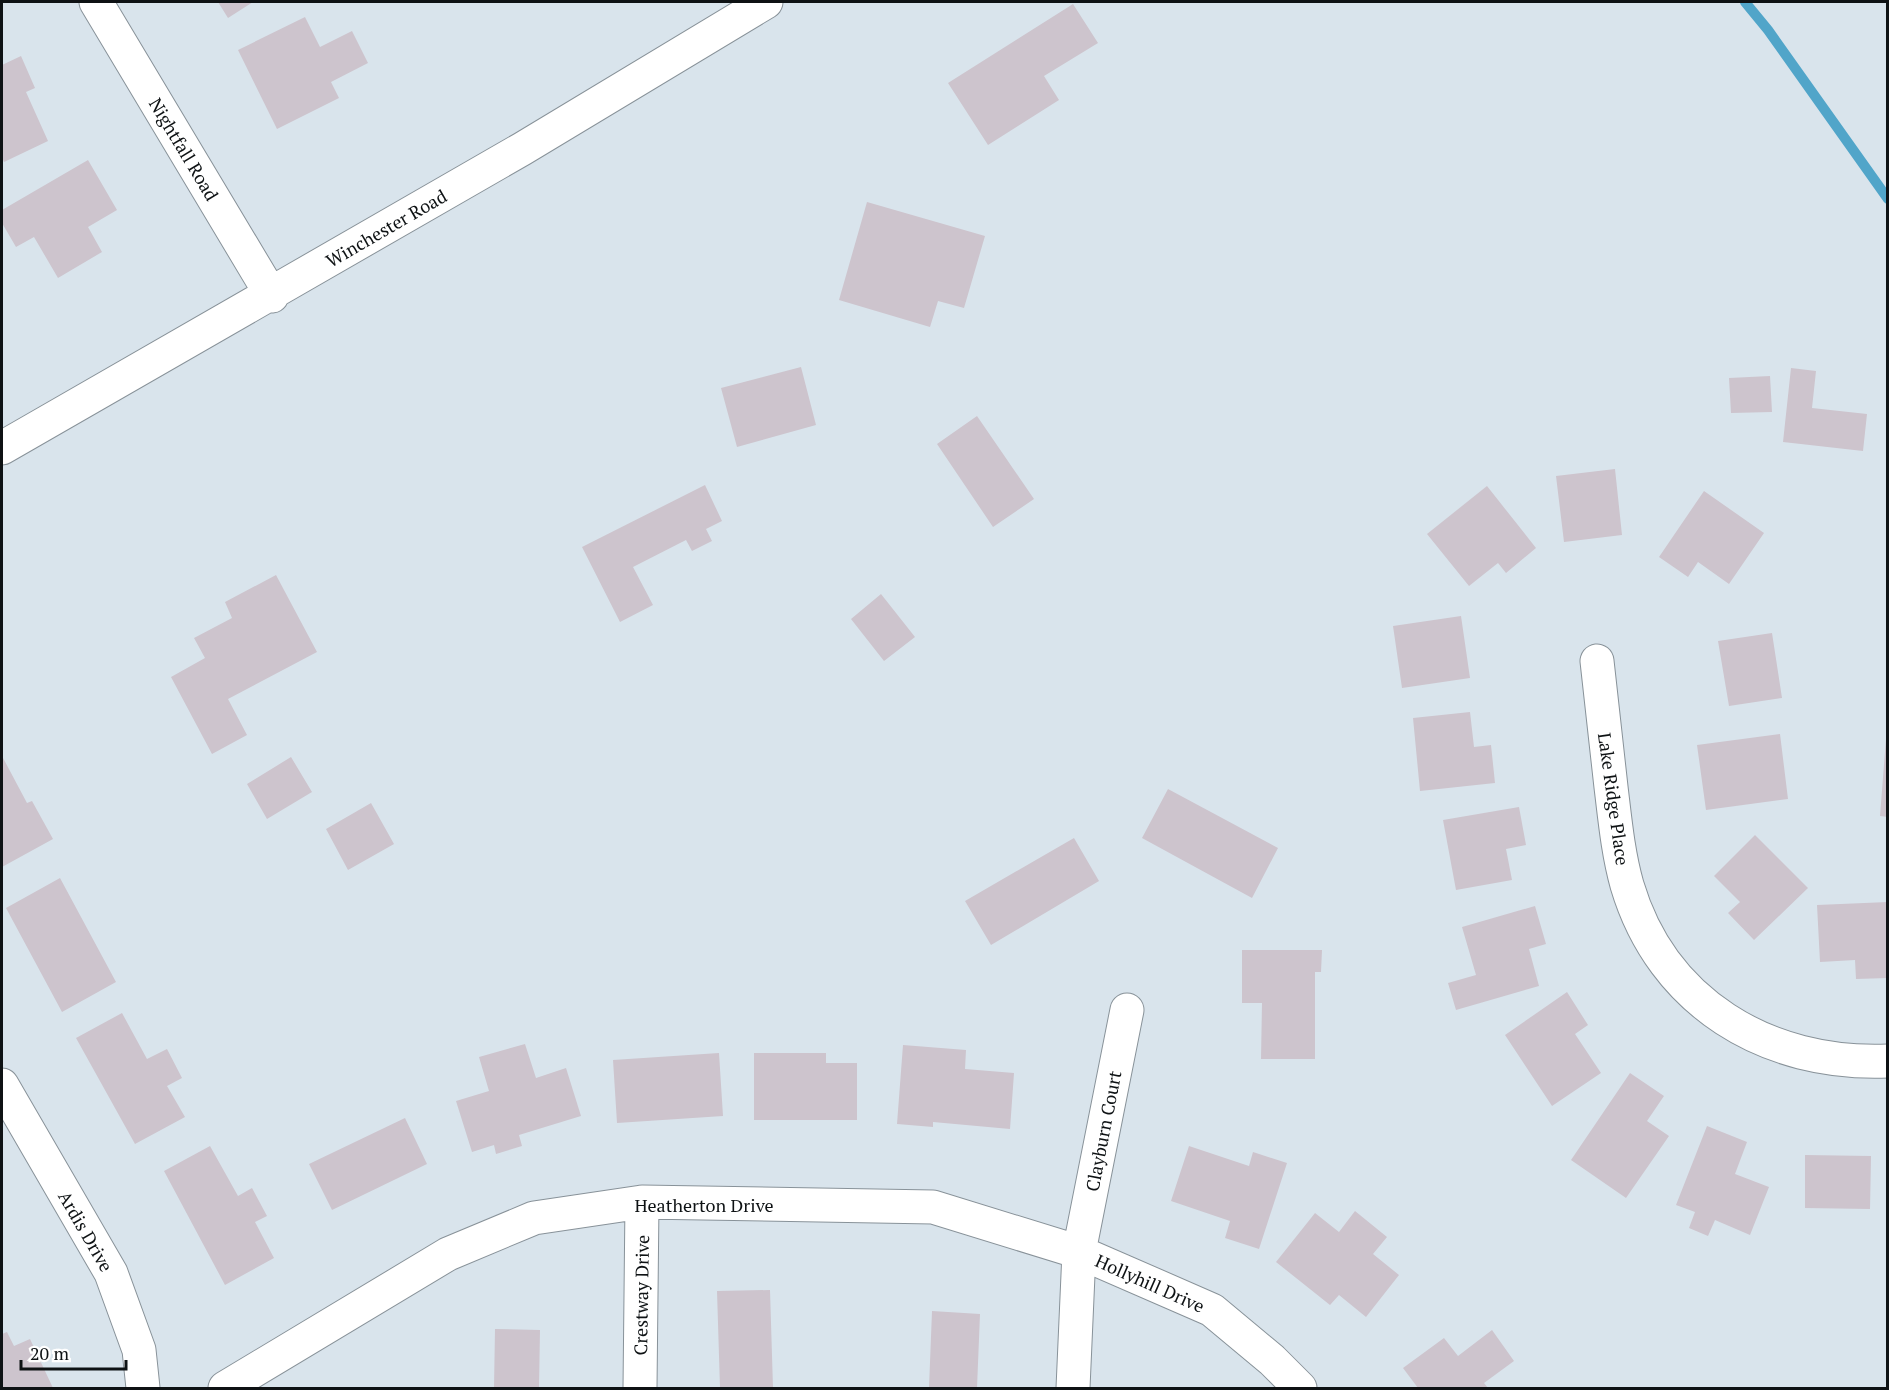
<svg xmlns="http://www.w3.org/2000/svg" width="1889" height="1390" viewBox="0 0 1889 1390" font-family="'PT Serif',serif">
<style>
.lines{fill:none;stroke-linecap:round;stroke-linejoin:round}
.stream{stroke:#51a5c9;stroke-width:10}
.building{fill:#cdc4cd}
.minor-casing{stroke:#889299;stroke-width:35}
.minor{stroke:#fff;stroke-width:33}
.labels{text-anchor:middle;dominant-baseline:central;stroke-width:6;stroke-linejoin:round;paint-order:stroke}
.street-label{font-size:18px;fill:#0e1214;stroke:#fff}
</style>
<rect width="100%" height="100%" fill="#d9e4ec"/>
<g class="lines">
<path class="stream" d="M1745 2 1768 30 1888 199"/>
</g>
<path class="building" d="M218 2H253L228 18Z
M1073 4 1098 43 1044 76 1059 100 988 145 948 83Z
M305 17 320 47 352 31 368 63 331 82 339 98 277 129 238 50Z
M21 56 35 88 26 92 48 141 4 162 2 157V65Z
M88 160 117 210 88 227 102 252 58 278 34 237 16 247 2 223V210Z
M867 202 985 236 964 308 938 301 930 327 839 300Z
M801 367 816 425 737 447 721 388Z
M1791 368 1816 371 1812 408 1867 414 1863 451 1783 442Z
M1770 376 1772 412 1731 413 1729 378Z
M977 416 1034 499 993 527 937 444Z
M1615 469 1622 535 1564 542 1556 476Z
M705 485 722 521 706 529 712 541 692 551 686 540 633 567 653 605 620 622 582 547Z
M1487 486 1536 548 1506 573 1498 563 1469 586 1427 534Z
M1704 491 1764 533 1729 584 1698 562 1688 577 1659 557Z
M276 575 317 652 228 699 247 735 212 754 171 677 205 658 194 638 232 618 225 602Z
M881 594 915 637 884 661 851 619Z
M1461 616 1470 678 1402 688 1393 626Z
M1772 633 1782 698 1729 706 1718 641Z
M1470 712 1474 747 1491 745 1495 783 1420 791 1413 718Z
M1780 734 1788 799 1706 810 1697 745Z
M1886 739H1888V817L1880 816Z
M2 756 27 803 32 801 53 839 2 867Z
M291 757 312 792 267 819 247 784Z
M1168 789 1278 848 1252 898 1142 838Z
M371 803 394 844 348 870 326 829Z
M1519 807 1526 845 1506 849 1512 880 1456 890 1443 820Z
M1755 835 1808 888 1754 940 1728 913 1740 902 1714 876Z
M1074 838 1099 881 991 945 965 901Z
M60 878 116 982 62 1012 6 908Z
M1888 902V978L1856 979 1855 960 1820 962 1817 905Z
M1535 906 1546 944 1529 949 1539 986 1456 1010 1448 983 1476 975 1462 927Z
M1242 950H1322L1321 972H1315V1059H1261L1262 1003H1242Z
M1567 992 1588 1025 1575 1034 1601 1073 1552 1106 1505 1035Z
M122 1013 147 1059 167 1049 182 1078 167 1086 185 1117 135 1144 76 1038Z
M525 1044 536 1078 566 1068 581 1116 519 1135 522 1146 496 1154 494 1145 472 1152 456 1101 489 1091 479 1057Z
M903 1045 966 1050 965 1069 1014 1073 1010 1129 933 1122V1127L897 1124Z
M719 1053 723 1116 617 1123 613 1060Z
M754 1053H826V1063H857V1120H754Z
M1630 1073 1664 1096 1647 1121 1669 1136 1626 1198 1571 1160Z
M405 1118 427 1164 332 1210 309 1164Z
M1707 1126 1747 1142 1735 1174 1769 1187 1750 1235 1715 1220 1708 1236 1689 1228 1695 1212 1676 1205Z
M210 1146 238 1196 252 1188 267 1216 255 1222 274 1258 225 1285 164 1171Z
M1189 1146 1249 1166 1253 1152 1287 1163 1259 1249 1225 1238 1230 1221 1171 1201Z
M1805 1155 1871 1156 1870 1209 1805 1208Z
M1355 1211 1387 1237 1373 1254 1399 1275 1366 1317 1339 1295 1330 1305 1276 1262 1315 1213 1339 1232Z
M770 1290 773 1388H720L717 1291Z
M932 1311 980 1314 977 1388H929Z
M495 1329 540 1330 539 1388H494Z
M1492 1330 1514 1361 1484 1383 1488 1388H1418L1403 1368 1444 1338 1458 1356Z
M7 1332 14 1346 30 1339 53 1388H2V1334Z"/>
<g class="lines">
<defs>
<path id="minor" d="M96 2 272 296
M2 448 522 149 766 2
M1597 661C1602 703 1606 745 1611 787 1615 820 1618 853 1627 885 1662 1003 1767 1066 1888 1061
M2 1085 111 1273 139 1350 143 1388
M225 1388 448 1254 534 1218 642 1202 933 1207 1079 1252 1212 1310 1272 1360 1300 1388
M640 1388 642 1202
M1073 1388 1079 1252 1127 1010"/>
</defs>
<use href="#minor" class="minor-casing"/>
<use href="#minor" class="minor"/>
</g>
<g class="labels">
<g class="street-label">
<text transform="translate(184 149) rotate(59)">Nightfall Road</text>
<text transform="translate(386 228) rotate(-30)">Winchester Road</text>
<text transform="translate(1614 799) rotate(82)">Lake Ridge Place</text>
<text transform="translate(1103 1131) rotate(-79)">Clayburn Court</text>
<text x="704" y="1205">Heatherton Drive</text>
<text transform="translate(86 1231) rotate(60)">Ardis Drive</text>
<text transform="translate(1150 1283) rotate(24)">Hollyhill Drive</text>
<text transform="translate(641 1295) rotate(-89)">Crestway Drive</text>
</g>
</g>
<rect width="1889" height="1390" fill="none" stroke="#0e1214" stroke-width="6"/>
<path d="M21 1360v9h105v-9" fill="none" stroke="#0e1214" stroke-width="3"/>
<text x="30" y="1360" font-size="18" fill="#0e1214" stroke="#ffffff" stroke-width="4.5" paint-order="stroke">20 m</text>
</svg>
